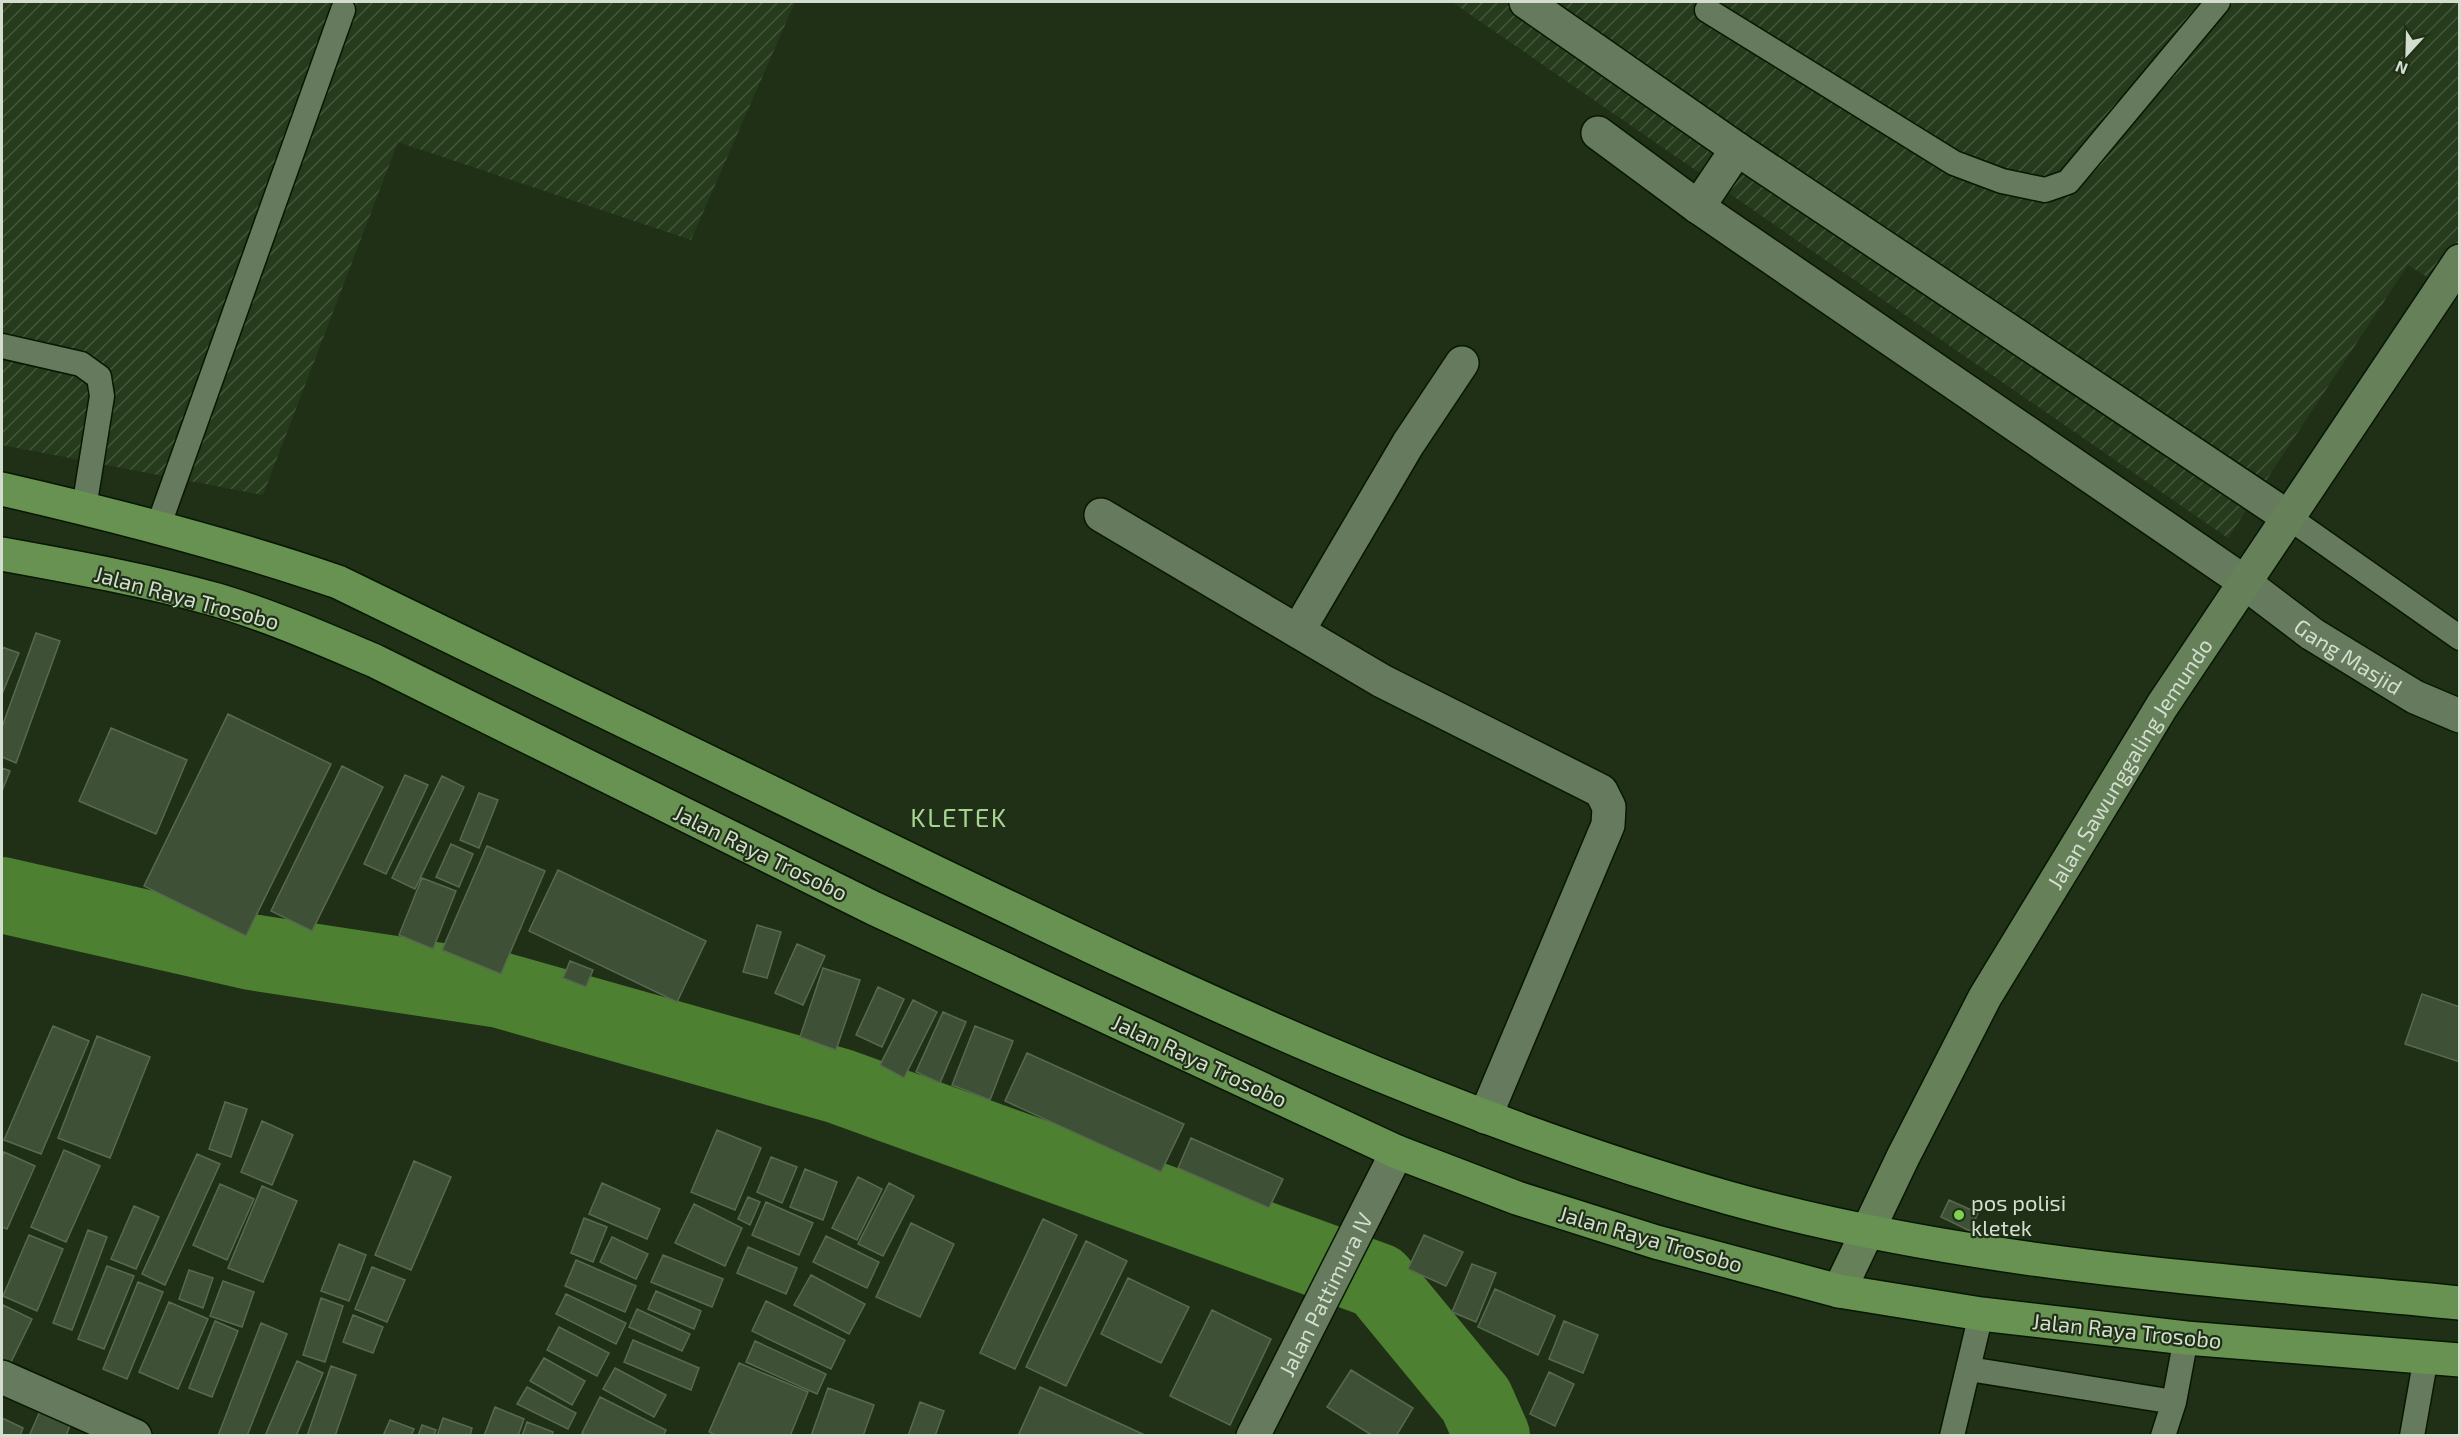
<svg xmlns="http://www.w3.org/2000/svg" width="2461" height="1437" viewBox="0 0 2461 1437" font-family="'Exo 2',sans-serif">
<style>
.industrial{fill:url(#industrial-furrows)}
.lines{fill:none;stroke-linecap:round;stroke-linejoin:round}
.river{stroke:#4e8031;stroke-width:76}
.building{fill:#3e5036;stroke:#576a4f;stroke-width:1.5}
.lane-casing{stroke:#081702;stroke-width:27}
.street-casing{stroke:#081702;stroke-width:36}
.secondary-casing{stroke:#081702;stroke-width:36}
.highway-casing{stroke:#081702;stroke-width:36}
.lane{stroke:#667a5d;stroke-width:24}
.street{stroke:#667a5d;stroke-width:33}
.secondary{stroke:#668159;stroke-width:33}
.highway{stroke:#679251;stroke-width:33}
.poi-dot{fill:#80d051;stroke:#1f3017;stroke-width:2}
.labels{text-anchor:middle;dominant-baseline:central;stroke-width:4.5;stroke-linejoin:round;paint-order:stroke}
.street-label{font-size:22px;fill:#d3dece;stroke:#1f3017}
.poi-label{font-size:22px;fill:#d3dece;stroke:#1f3017;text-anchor:start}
.quarter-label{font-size:26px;letter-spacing:1.5px;fill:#a9d594;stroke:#1f3017}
</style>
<defs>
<pattern id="industrial-furrows" width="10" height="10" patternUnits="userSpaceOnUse" patternTransform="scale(1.5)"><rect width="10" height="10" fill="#263a1c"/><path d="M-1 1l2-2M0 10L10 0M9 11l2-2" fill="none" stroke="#45563c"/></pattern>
</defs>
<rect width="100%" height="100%" fill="#1f3017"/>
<path class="industrial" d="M2 2H795L691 240 398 142 263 495 2 445Z
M1452 2H2459V297L2408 265 2228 538Z"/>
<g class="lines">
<path class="river" d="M2 895 251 952 500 990 839 1086 1378 1281 1476 1400 1492 1436"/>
</g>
<path class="building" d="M36 633 60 641 16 763 2 757V727Z
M2 647 19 653 2 694Z
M228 714 331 764 246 936 144 886Z
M111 728 187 760 156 834 79 801Z
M342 766 383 787 312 931 271 911Z
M2 768 10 771 2 791Z
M405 775 428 785 386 874 364 864Z
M442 776 464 787 415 889 392 878Z
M479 793 498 800 479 848 460 840Z
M451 844 473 854 459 887 436 877Z
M487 846 545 871 501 974 442 950Z
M558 870 706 941 677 1002 529 931Z
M422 878 456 891 433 949 399 935Z
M757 925 781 932 767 978 743 972Z
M797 944 825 956 803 1005 775 993Z
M570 961 593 970 586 987 563 978Z
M823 968 860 980 836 1050 800 1037Z
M878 987 904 999 882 1047 856 1035Z
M2422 994 2460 1007V1062L2405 1044Z
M913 1000 937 1012 904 1078 880 1065Z
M943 1012 966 1022 940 1083 916 1072Z
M53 1026 89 1041 41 1154 4 1140Z
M975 1026 1013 1041 990 1100 952 1085Z
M97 1036 150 1057 110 1158 58 1138Z
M1027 1053 1184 1124 1161 1172 1005 1101Z
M225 1102 247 1109 231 1157 209 1149Z
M262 1121 293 1135 272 1185 241 1172Z
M717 1130 761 1148 735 1210 691 1192Z
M1191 1138 1283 1179 1269 1208 1178 1168Z
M64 1150 100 1166 66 1242 31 1227Z
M4 1152 35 1166 7 1229 2 1227V1158Z
M197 1154 220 1164 165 1285 142 1274Z
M771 1157 797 1167 782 1203 757 1192Z
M414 1161 451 1177 411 1270 375 1255Z
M805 1169 837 1182 823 1220 790 1207Z
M858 1177 882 1189 857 1240 832 1228Z
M602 1183 660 1209 647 1239 589 1214Z
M889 1183 914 1196 883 1256 858 1244Z
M220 1184 254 1199 227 1260 193 1245Z
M262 1186 297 1201 263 1282 228 1268Z
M748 1197 760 1202 750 1225 738 1219Z
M1949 1200 1978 1213 1970 1231 1941 1217Z
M766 1202 813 1223 799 1255 752 1235Z
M694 1204 742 1228 725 1266 675 1243Z
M134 1206 159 1217 136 1269 111 1259Z
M584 1218 607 1227 593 1262 571 1253Z
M1043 1219 1077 1235 1015 1369 980 1353Z
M911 1223 954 1244 920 1317 876 1297Z
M88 1230 107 1237 72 1330 53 1323Z
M29 1235 63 1249 37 1311 3 1296Z
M1424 1235 1463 1252 1446 1286 1408 1269Z
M826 1236 879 1262 867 1288 813 1262Z
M612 1237 648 1254 636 1279 600 1262Z
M1086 1241 1127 1261 1066 1386 1026 1367Z
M339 1244 366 1255 349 1301 321 1291Z
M748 1247 797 1268 786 1294 737 1273Z
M663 1255 723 1279 712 1307 651 1282Z
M576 1260 636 1286 625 1312 565 1286Z
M1472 1264 1496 1273 1476 1322 1452 1312Z
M107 1266 134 1276 104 1349 78 1339Z
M372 1267 405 1280 387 1322 355 1309Z
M189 1270 213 1278 203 1308 179 1299Z
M811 1275 865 1304 849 1334 794 1305Z
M1128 1278 1189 1307 1161 1363 1101 1334Z
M223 1281 254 1292 242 1327 210 1316Z
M138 1282 163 1292 127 1379 103 1369Z
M1495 1289 1555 1316 1538 1355 1478 1327Z
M656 1291 701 1311 694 1329 648 1309Z
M566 1294 626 1323 616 1344 556 1314Z
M321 1298 343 1306 325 1362 303 1355Z
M766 1301 845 1340 831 1369 752 1331Z
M169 1302 208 1319 178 1389 139 1372Z
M3 1305 32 1319 10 1364 2 1360V1309Z
M637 1309 690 1334 682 1351 629 1327Z
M1212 1310 1271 1339 1230 1425 1170 1396Z
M353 1315 383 1327 373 1353 343 1342Z
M215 1321 238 1331 212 1397 189 1388Z
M1564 1321 1598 1335 1583 1373 1549 1359Z
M261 1323 287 1334 247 1436H218Z
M559 1327 609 1353 597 1376 547 1350Z
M633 1340 699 1368 691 1390 624 1362Z
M755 1341 826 1374 817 1394 746 1362Z
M544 1358 585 1381 572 1405 530 1381Z
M297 1361 323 1373 296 1436H265Z
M739 1363 808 1392 790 1436H717L709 1432Z
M331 1366 356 1375 335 1436H307Z
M615 1368 666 1395 654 1417 603 1389Z
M1351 1370 1413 1408 1396 1436H1373L1327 1407Z
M1549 1372 1574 1384 1555 1426 1530 1414Z
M527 1387 576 1413 568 1429 517 1404Z
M1040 1387 1147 1436H1018Z
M828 1388 874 1405 863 1436H811Z
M600 1397 666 1430 663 1436H587L582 1433Z
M920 1402 944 1411 935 1436H908Z
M42 1407 72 1420 66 1436H29Z
M495 1407 524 1419 518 1436H484Z
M2 1418 23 1428 20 1436H2Z
M443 1418 472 1428 470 1436H437Z
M390 1420 414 1429 411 1436H383Z
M527 1422 553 1432 552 1436H522Z
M422 1425 436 1430 434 1436H418Z"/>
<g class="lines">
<defs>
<path id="lane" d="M1707 10 1954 163 2002 181 2045 190 2068 182 2218 2
M2 346 81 364 99 377 102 396 84 508
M2288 517 2460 638
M158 527 343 10
M1969 1369 2174 1402 2186 1338
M1952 1436 1981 1314
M2163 1436 2174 1402
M2412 1436 2426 1357"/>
<g id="street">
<path d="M1526 2 1737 149 2288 517"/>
<path id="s1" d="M1598 133 1698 207 2233 574 2312 634 2415 697 2460 716"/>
<path d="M1698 207 1737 149"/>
<path d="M1101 515 1382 681 1601 791 1609 807 1608 825 1485 1117"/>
<path d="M1298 631 1408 444 1462 363"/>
<path d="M2 1377 135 1436"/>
<path id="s2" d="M1253 1436 1397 1152"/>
</g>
<g id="secondary">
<path id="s3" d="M1839 1291 1903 1157 1985 997 2162 706 2460 261"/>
</g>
<path id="highway" d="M2 489C115 515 228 544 338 582 536 678 734 774 931 870 1190 995 1452 1119 1729 1198 1967 1265 2215 1279 2460 1303
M2 554C74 567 146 580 217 600 271 616 323 639 375 661L873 908 1397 1152 1517 1198 1656 1242 1839 1291 1981 1314 2186 1338 2460 1360"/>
</defs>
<use href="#lane" class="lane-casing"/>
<use href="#street" class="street-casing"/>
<use href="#secondary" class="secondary-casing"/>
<use href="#highway" class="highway-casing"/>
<use href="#lane" class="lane"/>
<use href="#street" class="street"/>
<use href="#secondary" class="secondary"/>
<use href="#highway" class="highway"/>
</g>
<circle class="poi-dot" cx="1959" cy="1215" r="6"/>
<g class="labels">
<g class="street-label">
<text transform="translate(187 597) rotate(15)">Jalan Raya Trosobo</text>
<text stroke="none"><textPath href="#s1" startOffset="915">Gang Masjid</textPath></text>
<text stroke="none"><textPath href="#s3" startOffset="603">Jalan Sawunggaling Jemundo</textPath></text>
<text transform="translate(761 852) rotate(26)">Jalan Raya Trosobo</text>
<text transform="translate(1200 1060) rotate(25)">Jalan Raya Trosobo</text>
<text transform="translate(1651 1238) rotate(16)">Jalan Raya Trosobo</text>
<text stroke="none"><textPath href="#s2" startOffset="159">Jalan Pattimura IV</textPath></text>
<text transform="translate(2127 1330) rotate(6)">Jalan Raya Trosobo</text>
</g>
<g class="poi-label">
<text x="1971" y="1202">pos polisi<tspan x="1971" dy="25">kletek</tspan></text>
</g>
<g class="quarter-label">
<text x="959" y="816">KLETEK</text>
</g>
</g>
<rect width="2461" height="1437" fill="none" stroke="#d3dece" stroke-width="6"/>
<g transform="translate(2407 54) rotate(202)" stroke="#1f3017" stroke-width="4.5" paint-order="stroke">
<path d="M0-4.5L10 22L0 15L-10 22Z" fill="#d3dece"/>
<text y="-9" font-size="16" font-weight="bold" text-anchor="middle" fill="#d3dece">N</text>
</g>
</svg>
